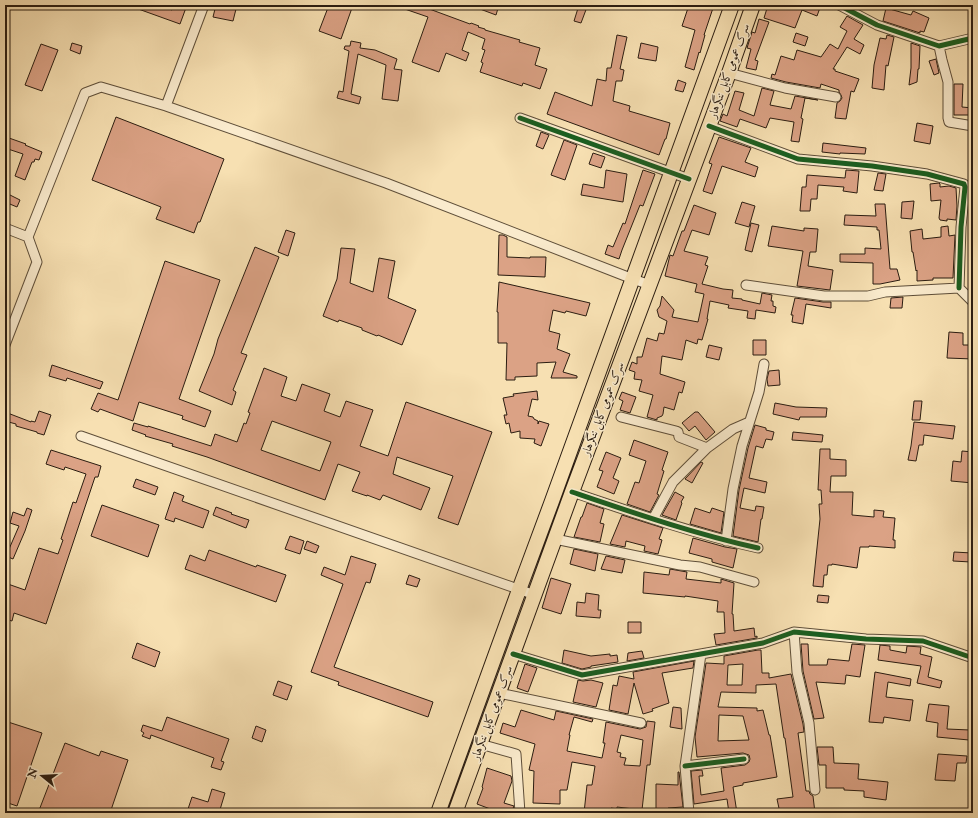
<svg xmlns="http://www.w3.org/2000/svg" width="978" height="818" viewBox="0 0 978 818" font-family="'IM FELL Double Pica',Amiri,serif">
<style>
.building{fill:#dba285;stroke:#2b1d11;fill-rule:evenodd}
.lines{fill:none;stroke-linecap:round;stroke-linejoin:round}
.minor-casing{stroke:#5e4e39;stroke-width:11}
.highway-casing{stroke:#2b1d11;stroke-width:16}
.minor{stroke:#faebcd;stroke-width:9}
.highway{stroke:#f7e0b2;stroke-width:14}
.cycleway-casing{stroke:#faebcd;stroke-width:8}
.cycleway{stroke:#1b5e20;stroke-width:5}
.labels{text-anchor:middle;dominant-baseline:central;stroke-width:3;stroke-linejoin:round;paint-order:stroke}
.street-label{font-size:12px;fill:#2b1d11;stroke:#faebcd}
</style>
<rect width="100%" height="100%" fill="#f7e0b2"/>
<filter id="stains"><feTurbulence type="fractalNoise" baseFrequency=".005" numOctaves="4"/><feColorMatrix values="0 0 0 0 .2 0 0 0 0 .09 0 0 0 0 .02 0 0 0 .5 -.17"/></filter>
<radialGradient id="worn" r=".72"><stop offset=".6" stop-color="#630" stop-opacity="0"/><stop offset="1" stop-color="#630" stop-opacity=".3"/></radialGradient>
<path class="building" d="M130 5H157L172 10 174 5H187L180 24 130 6Z
M216 5H227V7L236 9 233 21 213 17Z
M329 5H353L341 39 319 31Z
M396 5H425L424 7 470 24 471 23 479 26 478 27 485 29V30L520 40 519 42 540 48 535 65 547 69 540 89 523 83 522 86 480 72 483 63 481 62 485 50 482 49 485 39 468 32 462 50 469 53 466 61 446 53 439 72 412 62 428 17 396 6Z
M472 5H499L496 15 472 6Z
M579 5 587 7 581 23 574 21Z
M689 5H714L704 35H705L700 53 699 52 694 70 685 67 695 30 682 26Z
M768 5H821L817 16 802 10 795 28 764 18Z
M886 8 911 15 913 11 929 18 924 32 920 31V33L883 21Z
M847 16 863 25 854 39 864 45 860 54 847 47 833 69H835V71L859 79 854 92 851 91 846 119 835 118 837 103 840 101 842 98 841 95 839 92V90L821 84 820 88 786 82 771 78 772 74 775 75 781 56 794 60 797 50 821 57 830 44 838 49 847 31 840 27Z
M759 19 769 22 755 60 758 61 756 70 746 68 751 49 747 48 752 32 755 33Z
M796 33 808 37 805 46 793 42Z
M617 35 627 37 620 69 624 70 622 81H616L613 101 630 106 629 111 670 123 666 139H665L659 155 547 114 555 92 592 106 597 79 606 81 607 68H611Z
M887 35 894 37 888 66 886 65 884 90 872 88 874 65 880 38 886 39Z
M351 41 361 43 360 48 375 50 397 59 394 69 402 70 398 101 382 99 386 65 358 54 351 94 361 97 359 104 337 98 339 91 343 92 349 51 344 49 345 46H350Z
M72 43 82 46 80 54 70 50Z
M641 43 658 47 656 61 638 58Z
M911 43 920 46 919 69H918L917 82 909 85 911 68Z
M41 44 58 50 42 91 25 85Z
M936 59 939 73 934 75 929 61Z
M678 80 686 83 683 92 675 90Z
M954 84H963L962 107 973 108V115H954Z
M762 88 774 91 770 105 791 109 795 96 818 100 805 98 801 118 803 119 799 142 791 141 794 122 770 118 766 128 740 119 737 127 720 121 723 114 727 116 735 91 744 93 739 110 754 116Z
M116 117 224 159 200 222H198L194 233 156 219 161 207 92 180Z
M917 123 933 126 930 144 914 141Z
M541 132 549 135 543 149 536 146Z
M719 137 751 148 745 162 758 167 755 177 722 166 712 194 703 191 712 164 709 163Z
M9 138 26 144 25 145 42 152 39 160 35 159 34 162H32L25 180 15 176 23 154 5 148Z
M564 140 577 145 565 180 551 175Z
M823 143 866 148 865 154 840 153V154L822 152Z
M593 153 605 157 601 168 589 164Z
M606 170 627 174 623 202 581 195 583 184 604 188Z
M643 170 655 174 643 206 640 205 622 250 619 259 605 254 608 245 613 247 623 223 625 224Z
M846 170 859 171 857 193 843 191 844 187 818 185 817 199H811L810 211H800L802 187H806L807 175 845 178Z
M878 173 886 174 883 191 874 190Z
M939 183 940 184V187L949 186 956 188 957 206 956 220 947 219V221L940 220 939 218 941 200 931 201 930 184Z
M8 194 20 200 17 207 5 202Z
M914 201 912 219 901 218 902 202Z
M742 202 755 206 749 227 735 223Z
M875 204H885L890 269H897L900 280 880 284H873V263L840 262V254H865V248L881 249 879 230H877V227L844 225 845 215 876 216Z
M694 205 716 213 709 235 692 230 684 251 708 257 705 265 708 266 702 284 723 289 733 290 732 298 742 299V300L760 304 762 293 772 295 771 301H773V306L776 307 775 313 756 310 755 319 747 318 748 311 728 308 729 305 710 301 707 319H708L702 340 698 339 697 344 686 340 682 360 662 356 660 374 685 382 682 393 679 392 674 410 664 407 663 414 662 416 657 418V420L647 417 653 395 639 391 642 380 634 379 635 372 629 370 632 362 637 364V357H642L647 338 657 341 659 333 664 334 667 321 659 317 657 310 660 306 662 296 674 310 672 317 698 322 704 294 695 292 697 284 665 276 670 255 673 256 682 231H684Z
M751 223 759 225 752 252 745 250Z
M772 226 804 231V228L818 229 816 252H810L808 266 833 270 830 290 797 286 803 251 768 246Z
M948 226 949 236 955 235 953 278H933V280L917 281V270L916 271 913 252H912L910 231 922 229 923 239 941 237V227Z
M286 230 295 233 288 256 278 252Z
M499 235H503L507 237V257L530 258V257H546L545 277 498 275Z
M255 247 279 257 241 353 247 355 233 390 236 392 232 405 199 391 214 354 218 339Z
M341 248 355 249 350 283 373 292 379 258 395 261 388 298 416 310 402 345 378 335 377 336 362 330V328L339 320 338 322 323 316 337 279Z
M165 261 220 280 179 399 211 411 205 427 182 419 183 416 139 402 133 421 100 409 98 412 91 409 98 393 118 400Z
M499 282 556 295 590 303 586 316 566 311 565 313 553 310 549 331 560 334 557 349 570 354 563 372 577 376V378H551L556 362 537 363V376L515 377V380H506L507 343H498V312H497Z
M903 297 902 308H890L891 298Z
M795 298 823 302H831V308L806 304 803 324 792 322 793 315H791Z
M949 332 963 333V345H973V359L947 358Z
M753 340H766V355H753Z
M709 345 722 348 719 360 706 357Z
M52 365 103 382 100 389 67 378 66 381 49 376Z
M264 368 287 377 281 396 296 401 302 384 330 394 324 411 340 417 346 401 373 410 360 446 388 456 406 402 492 432 458 525 438 518 453 476 397 457 393 474 430 488 421 510 383 495 380 500 367 495V496L352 491 360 472 338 464 325 500 207 457 172 446 173 444 145 436 146 435 132 430 134 423 148 427V426L211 446 215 434 237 442 244 423 246 424 250 413 248 412ZM272 421 331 442 320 471 261 450Z
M779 370 780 385 768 386 767 379 769 371Z
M537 391 538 400 532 399 528 416 533 417 534 419 538 421V424L539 421 549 424 541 446 534 443 535 439 520 438V431L511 433 509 423 506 424 504 415H507L503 398 514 396 513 394Z
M622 392 636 397 630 413 620 410 623 401 619 399Z
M914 401H922L920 420H912Z
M775 403 796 407 827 408 826 417H800L799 420 773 414Z
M39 411 51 415 44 435 37 433V432L16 426V424L5 421V412L31 422V421L35 422Z
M695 412H698L715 432 706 440 695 426 689 431 682 423Z
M914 422 955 426 953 439 924 435 923 445H919L916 461 908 460 911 446Z
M755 425 766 428V430L774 432 772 440 766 439 763 448 756 446 749 478 767 482 765 493 744 488 740 508 755 511 756 506 764 507 762 519H761L758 542 733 536 739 490 748 448Z
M793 432 823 435 822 442 792 440Z
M634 440 668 452 662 470 664 471 657 494 659 495 650 512 627 504 635 482 639 483 646 461 629 455Z
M820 449H830V459L846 460V476H831L830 492H853L852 515 874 517V510L884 511 883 517 895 518 893 540H895V548L869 546V547H860L857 568 832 564V565H828L827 575H824L823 587 813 586 820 519 819 504H822L821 490H818Z
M51 450 101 466 98 477H95L46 624 14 613 12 621 5 619V614L7 603 5 602V583L25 590 39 548 58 554 63 540 61 539 73 502 76 503 86 474 65 467 64 470 46 464Z
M962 451 973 452V483L951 481 953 461 961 462Z
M606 452 621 458 613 478 619 481 614 494 597 487 603 471 599 470Z
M701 462 703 463 692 483 685 479Z
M136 479 158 487 155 495 133 487Z
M174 492 184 496 182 501 209 511 203 528 175 518 174 522 165 519Z
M675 492 684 497 681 502 682 503 676 520 662 515Z
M587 503 604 509 600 523 604 524 600 542 574 537 581 517H582Z
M102 505 159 525 148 557 91 536Z
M216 507 232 513 231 514 249 520 246 528 213 515Z
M27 508 32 510 25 531 13 559 6 556 19 526 10 523 13 512 24 516Z
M695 508 710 513 712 508 724 512 721 533 690 524Z
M622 515 663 528 659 539 662 540 658 554 644 551 645 546 626 541 625 547 610 544Z
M290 536 304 541 300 554 285 549Z
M693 538 725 547 737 549 733 568 712 562V559L689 553Z
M307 541 319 546 316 553 304 549Z
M574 549 598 554 595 571 570 564Z
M209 550 256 567 257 565 286 575 276 602 185 569 190 555 205 561Z
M954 552 972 553 971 562 953 561Z
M351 556 376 564 370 583 366 582 334 667 433 702 428 717 338 685 339 682 311 672 343 584 321 575 324 567 345 575Z
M606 556 625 560 622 573 601 569Z
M670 569 687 572 686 579 721 583V579L734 583 732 614H733L734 631 754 628 755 637 757 636V638L716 645 714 634 725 633 724 612H717L718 601 685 596V597L643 593 644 572 669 575Z
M409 575 420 579 417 587 406 584Z
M551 578 571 584 561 614 542 608Z
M586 593 599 595 598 610H601L600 618 576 616 577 602 585 603Z
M818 595 829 596 828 603 817 602Z
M628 622H641V633H628Z
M137 643 160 652 155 667 132 658Z
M801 644H808L809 665H827L828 659 849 661 852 644 865 645 860 677 846 675 845 684 816 682 824 718 814 719 803 671Z
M880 645 890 646V650L906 653 907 646 921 647 920 654 932 657 928 677 942 681 940 688 917 683 921 666 878 660Z
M564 650 591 656 610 654V656L617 655 618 662 591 666V667L582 669 562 663Z
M758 650H761L762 673H769V678L791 674 803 724 804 732 798 733 806 791H809L810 794 813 796 815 813H798V811L787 813H780L777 799 793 797 785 738H784L776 684 756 685V693L721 692 718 707 757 708V711L763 710 769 735H770L777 777 743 783V785L733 787 737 813H729L727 799 694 804 691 771 702 770 703 776H699L701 795 724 791 721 768 745 765 749 762 750 759 749 755 743 753 697 757 695 737 706 663 724 664V656ZM743 664 742 685H727L728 665ZM719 715 743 716 749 740 718 741Z
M642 651 644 658 627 661 628 653Z
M694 661 693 668 662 673 669 703 652 709 653 711 643 714 634 683 628 714 609 710 613 685 617 686 619 676 634 679 633 672Z
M525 664 537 668 528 692 517 688Z
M875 672 911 679 910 686 888 682 886 697 913 700 910 721 884 717 883 723 869 722Z
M578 680 583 681 591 680 603 683 596 707 573 702Z
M278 681 292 686 287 700 273 695Z
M929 704 949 706 947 729 970 730 969 740 937 737 938 723 926 721Z
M673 707 681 708 682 729 670 727Z
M521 710 554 720 556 711 593 719 592 722 574 717 569 735H570L567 751 602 758 605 743H603L606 722 640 729 646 727 647 721 655 722 650 765H647L642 810 617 807V809L611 808V813H584L587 785H592L595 766 572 762 567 790H560V804L533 803 534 771 529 770 535 744 500 733 503 723 515 727ZM621 735 643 740 640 766 624 765 626 758 620 757 621 753 617 752Z
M167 717 229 739 221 761 224 762 221 770 211 767 214 758 151 735 150 739 142 736 144 733 141 731 143 725 162 731Z
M5 721 42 733 17 806 5 802Z
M256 726 266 730 262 742 252 738Z
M65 743 99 756 101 751 128 760 110 813H38Z
M817 747H833L834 763 859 764 858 779 888 782 886 800 864 797V791L844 790V788H826V765H819Z
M938 754 967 756 966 763H957L955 781 935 780Z
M487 768 511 776 512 781 504 803 514 806 511 813H501L477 804 483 788 482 787Z
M678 772H679L683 807 668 808V810H656V784L678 785Z
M212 789 225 793 219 813H200L188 809 192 797 208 802Z"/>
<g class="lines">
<defs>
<path id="minor" d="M839 5 877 25 939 46 973 38
M939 46 942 60 948 82V118L949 122 973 126
M729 73 785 88 836 97
M166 106 204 5
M520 118 689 179
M709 126 798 159 872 166 927 174 964 184 965 187 961 227 959 288
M5 228 28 237
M746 285 824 296H868L885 292 959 288 973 302
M5 345 37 262 28 237 85 93 101 87 166 106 386 183 633 279 650 285
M621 417 676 431 678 432 679 437 707 448
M81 436 535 595
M572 492C634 513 695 534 758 548
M653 519 673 482 707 448 733 429 749 422
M555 539 680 565 700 567 754 582
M726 541 733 489 742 446 759 392 764 364
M794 632 797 672 809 723 815 790
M513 654 582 675 763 643 794 632 866 639 923 641 973 658
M499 693 641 723
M480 744 516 754 520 813
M685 766 744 759
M689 813 685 766 701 654"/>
<path id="highway" d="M438 813 519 590 552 501 732 5
M455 813 572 492 729 73 753 5"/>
</defs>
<use href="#minor" class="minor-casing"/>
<use href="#highway" class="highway-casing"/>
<use href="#minor" class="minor"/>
<use href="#highway" class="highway"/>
<defs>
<path id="cycleway" d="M839 5 877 25 939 46 973 38
M520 118 689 179
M709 126 798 159 872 166 927 174 964 184 965 187 961 227 959 288
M572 492C634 513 695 534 758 548
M513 654 582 675 763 643 794 632 866 639 923 641 973 658
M685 766 744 759"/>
</defs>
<use href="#cycleway" class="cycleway-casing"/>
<use href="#cycleway" class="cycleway"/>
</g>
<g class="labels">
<g class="street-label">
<text transform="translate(729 71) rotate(-70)">سرک عمومی کابل ننگرهار</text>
<text transform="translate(603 409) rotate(-69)">سرک عمومی کابل ننگرهار</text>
<text transform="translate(492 713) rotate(-70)">سرک عمومی کابل ننگرهار</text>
</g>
</g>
<rect width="978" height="818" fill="none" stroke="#f7e0b2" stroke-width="20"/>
<rect x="6" y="6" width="966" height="806" fill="none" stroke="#2b1d11" stroke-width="2"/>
<rect x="10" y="10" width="958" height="798" fill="none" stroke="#2b1d11"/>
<g transform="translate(42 776) rotate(288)" stroke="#faebcd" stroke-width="3" paint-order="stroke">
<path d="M0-3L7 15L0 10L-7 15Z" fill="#2b1d11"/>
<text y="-6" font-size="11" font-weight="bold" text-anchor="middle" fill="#2b1d11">N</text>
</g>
<rect width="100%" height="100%" filter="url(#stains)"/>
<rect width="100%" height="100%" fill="url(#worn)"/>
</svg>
